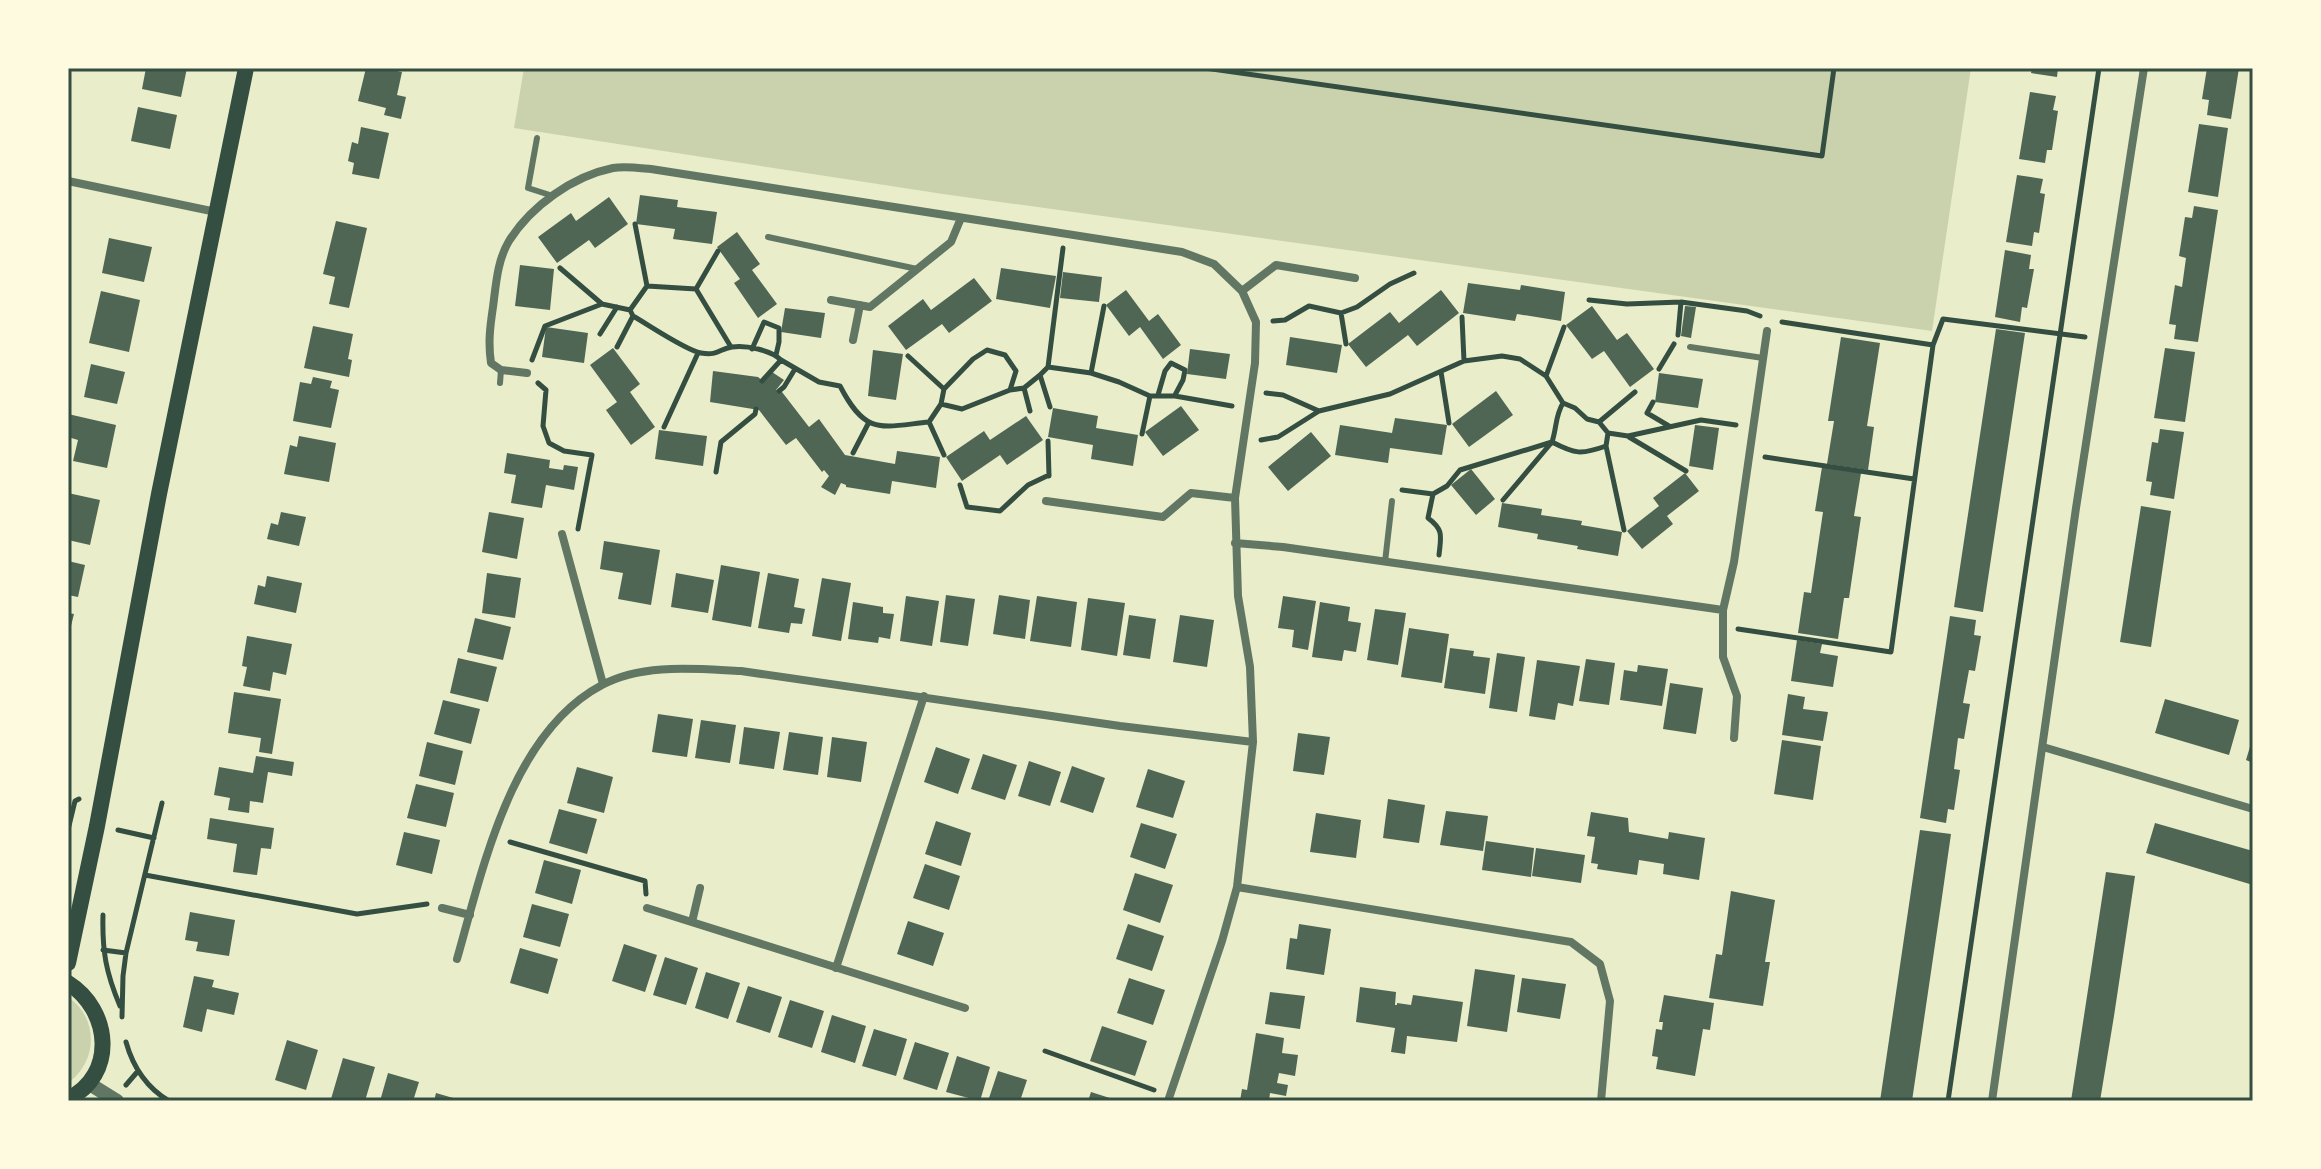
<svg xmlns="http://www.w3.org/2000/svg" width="2321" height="1169" viewBox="0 0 2321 1169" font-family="'Archivo Narrow',sans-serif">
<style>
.green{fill:#cad2ad}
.building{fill:#4f6655}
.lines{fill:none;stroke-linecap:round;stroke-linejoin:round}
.path{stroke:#344e41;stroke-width:5}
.service{stroke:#617663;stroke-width:6}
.minor{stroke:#617663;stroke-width:8}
.tertiary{stroke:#617663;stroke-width:14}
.secondary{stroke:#344e41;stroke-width:16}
.neatline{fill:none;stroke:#344e41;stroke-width:3}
</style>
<rect width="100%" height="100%" fill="#e9edc9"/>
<path class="green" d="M524 68H1971L1932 331 943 194 514 128Z
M68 997C99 1018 98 1062 68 1083Z"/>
<path class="building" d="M146 68H187L181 97 142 89Z
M366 68H382L402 72 397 95 406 97 401 119 384 115 386 108 358 101Z
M2032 68H2058L2057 77 2031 73Z
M2207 68H2239L2231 119 2207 115 2209 100 2202 99Z
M2030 92 2056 96 2053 110 2058 111 2052 150H2047L2045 163 2019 159Z
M138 107 177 115 170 149 131 141Z
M2199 124 2228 128 2218 197 2188 192Z
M361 127 389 133 379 179 352 174 354 163 348 161 352 142 358 144Z
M2017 175 2043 179 2040 193 2045 194 2039 233 2034 232 2032 246 2006 242Z
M640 195 678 200 677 207 717 212 712 244 673 239 675 229 636 224Z
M609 197 628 224 595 248 589 240 557 263 538 237 571 213 576 221Z
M2194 206 2218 210 2198 342 2174 339 2176 325 2169 324 2175 285 2182 287 2186 258 2179 256 2185 217 2192 218Z
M336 221 367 228 349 308 329 304 335 277 323 274Z
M737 232 760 264 752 270 777 304 758 318 734 283 740 279 717 247Z
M109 238 152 247 144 282 102 273Z
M2005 250 2031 255 2029 269H2034L2027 308 2022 307 2020 322 1995 317Z
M520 265 554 269 550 310 515 306Z
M1001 268 1056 276 1050 308 996 299Z
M1063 272 1102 277 1099 302 1060 298Z
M974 278 992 301 949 333 942 324 906 350 888 326 923 299 931 310Z
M1468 283 1520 290 1521 285 1565 292 1561 321 1517 314 1515 321 1463 313Z
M1126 290 1149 321 1158 314 1181 345 1163 359 1140 327 1129 336 1106 305Z
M1441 290 1459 313 1417 346 1408 335 1366 367 1348 344 1390 312 1399 323Z
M101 291 140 300 129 352 89 343Z
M1592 306 1617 340 1627 333 1654 369 1630 387 1604 351 1592 359 1566 325Z
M1685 306 1696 307 1691 338 1681 336Z
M785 308 825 313 821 338 781 332Z
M313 326 353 334 348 359 352 360 349 377 304 368Z
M546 327 588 333 584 363 542 357Z
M1996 329 2025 333 1983 612 1954 607Z
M1290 337 1342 345 1337 373 1286 365Z
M1841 337 1880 343 1867 426 1874 427 1868 470 1827 464 1834 421H1828Z
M613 348 640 384 630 392 655 427 631 445 606 410 617 402 590 365Z
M2165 348 2195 352 2185 422 2154 418Z
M1190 349 1230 354 1226 379 1187 374Z
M873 350 903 354 896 400 868 396Z
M91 364 125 372 117 404 84 397Z
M713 371 758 377 764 382 772 372 784 380 776 390 782 392 809 427 819 419 845 455 895 464 897 451 940 457 936 488 892 481 890 494 846 487V485L841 483 835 495 821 487 829 476 824 470 822 472 796 438 786 445 759 410 710 402Z
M1659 373 1703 379 1698 408 1655 402Z
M313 377 332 381 330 388 339 390 331 428 293 421 300 382 311 384Z
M1496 391 1513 415 1469 447 1452 424Z
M1181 406 1199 430 1163 456 1145 432Z
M1053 408 1098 416 1096 428 1138 435 1133 466 1091 459 1093 445 1048 437Z
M68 414 116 425 107 468 73 461 78 440 68 437Z
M1026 416 1043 440 1007 465 1000 455 962 481 946 457 984 431 990 440Z
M1395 418 1447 425 1442 455 1390 448 1388 463 1335 455 1340 425 1392 433Z
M1695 425 1719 428 1713 470 1689 466Z
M2160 429 2184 432 2174 499 2150 495 2152 482 2146 481 2152 442 2158 443Z
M659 430 707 436 703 466 655 459Z
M1311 432 1331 456 1288 491 1268 467Z
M299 436 336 443 329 482 284 474 290 445 297 447Z
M507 453 550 460 549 468 563 470 564 465 578 467 574 490 546 485 542 508 511 503 516 475 504 473Z
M1822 467 1861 473 1854 516 1861 517 1849 598H1844L1838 639 1798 633 1804 592 1811 593 1823 512 1815 511Z
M1471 469 1495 499 1476 515 1451 485Z
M1685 473 1699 491 1667 516 1673 524 1642 549 1627 531 1659 506 1653 498Z
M68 493 100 500 90 545 68 540Z
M1502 503 1542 509 1541 515 1582 521 1581 525 1622 532 1618 556 1577 549 1578 546 1537 539 1538 534 1498 527Z
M2141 506 2171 511 2151 647 2120 642Z
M281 512 306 517 299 546 267 539 271 523 278 525Z
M489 512 524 518 517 559 482 552Z
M604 541 660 550 651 605 618 599 623 573 600 569Z
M68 561 85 565 78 597 68 595Z
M721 565 760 572 751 627 712 620Z
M487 573 521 578 515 618 482 613Z
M676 573 714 580 708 613 671 607Z
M768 573 799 579 794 607 805 609 802 624 791 623 789 633 758 628Z
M267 576 302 583 296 613 254 604 258 585 265 587Z
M822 578 851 583 841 641 812 636Z
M946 595 975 599 968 646 940 642Z
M999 595 1030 600 1025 639 993 634Z
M906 596 939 601 932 646 900 641Z
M1037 596 1077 602 1071 647 1030 641Z
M1283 596 1316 601 1308 650 1292 647 1294 630 1278 628Z
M1088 598 1125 603 1117 656 1081 650Z
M853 602 883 607V613L894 614 890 639 879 637 878 643 848 639Z
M1320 602 1350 607 1348 621 1361 623 1356 652 1344 650 1342 661 1312 657Z
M1375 609 1406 613 1398 665 1367 660Z
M68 613 74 614 69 634H68Z
M1129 615 1156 619 1150 659 1123 655Z
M1180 615 1214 620 1207 667 1173 662Z
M1950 616 1976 620 1974 635 1981 636 1975 671 1969 670 1963 703 1970 704 1964 739 1958 738 1954 769 1960 770 1954 810 1948 809 1946 823 1920 818Z
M475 618 511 627 503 660 467 652Z
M1409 628 1449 634 1442 683 1401 677Z
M247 636 292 644 286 675 273 672 270 691 243 686 247 667 242 666Z
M1797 640 1822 644 1820 653 1838 656 1833 687 1791 681Z
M1450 648 1474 651 1473 656 1490 658 1485 694 1444 688Z
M1497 653 1525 657 1517 712 1489 708Z
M458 658 497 667 488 702 450 693Z
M1586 659 1615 663 1609 705 1579 701Z
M1537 660 1580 666 1573 706 1558 703 1555 720 1529 716Z
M1638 665 1668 669 1662 706 1620 700 1624 670 1637 672Z
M1670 683 1703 688 1696 734 1663 729Z
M234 692 281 699 272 754 259 752 261 738 228 733Z
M1788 694 1805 697 1803 709 1828 712 1823 741 1782 735Z
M2165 699 2239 720 2229 755 2155 733Z
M443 700 480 709 471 744 434 734Z
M658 714 693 719 687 757 652 752Z
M701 720 736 725 730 763 695 758Z
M744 727 780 732 774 769 739 764Z
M789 732 823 737 818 775 783 770Z
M1298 733 1330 737 1324 775 1293 771Z
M832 737 867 742 861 782 827 777Z
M1782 740 1821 746 1813 800 1774 794Z
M2252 740H2253V763L2246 760Z
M427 742 463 751 455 785 419 776Z
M936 747 970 759 958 794 924 782Z
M983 754 1017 765 1005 800 971 789Z
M256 756 294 762 292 776 268 772 263 803 250 801 249 813 228 810 230 798 214 795 219 767 253 773Z
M1029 761 1061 772 1050 806 1018 796Z
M1072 766 1105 778 1093 813 1060 802Z
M577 767 613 777 604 813 567 803Z
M1148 769 1185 781 1173 818 1136 807Z
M416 784 454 793 446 827 407 818Z
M1388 799 1425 805 1419 843 1383 838Z
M559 809 597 819 587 854 549 843Z
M1446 811 1488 816 1483 851 1440 845Z
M1591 812 1628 818 1629 832 1668 839 1669 832 1705 838 1699 880 1663 874 1664 864 1639 860 1637 875 1597 869 1598 864 1591 863 1595 837 1587 836Z
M1316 813 1361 820 1356 858 1310 852Z
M210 818 274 828 271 849 261 848 257 875 233 872 237 844 207 839Z
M936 821 971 833 961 866 925 854Z
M1141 823 1177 834 1165 869 1130 857Z
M2155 823 2253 851V885L2146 853Z
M1920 830 1951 834 1941 904 1912 1101H1880Z
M404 832 440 840 432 874 396 865Z
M1486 841 1534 848 1531 877 1482 870Z
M1536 848 1585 855 1581 883 1532 876Z
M544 860 581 870 572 904 535 893Z
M925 864 960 876 949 910 913 898Z
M2106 872 2135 876 2114 1016 2100 1101H2071Z
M1135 873 1173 885 1160 923 1123 910Z
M1731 891 1775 900 1765 962H1770L1763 1006 1709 998 1716 954 1722 955Z
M532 904 569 914 560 947 523 937Z
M190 912 235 920 229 956 196 951 198 942 185 940Z
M908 921 944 933 933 966 897 954Z
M1128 924 1164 936 1152 971 1116 959Z
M1299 924 1331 929 1324 975 1286 969 1290 938 1297 939Z
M624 944 657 955 645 992 612 981Z
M520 948 558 959 548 994 510 983Z
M665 957 698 968 686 1005 653 995Z
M1475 969 1515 975 1507 1032 1467 1026Z
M706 972 740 983 728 1019 695 1008Z
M194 976 214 980 212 987 239 993 234 1015 207 1009 202 1032 183 1027Z
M1129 978 1165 990 1153 1025 1117 1013Z
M1522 978 1566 984 1560 1019 1517 1012Z
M748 986 782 997 770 1033 736 1022Z
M1360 987 1396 992 1395 1005H1397V1003L1411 1005 1413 995 1463 1002 1457 1042 1407 1036 1405 1054 1391 1052 1395 1028 1356 1022Z
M1270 992 1305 996 1300 1029 1265 1024Z
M1664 995 1714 1003 1710 1030 1703 1029 1695 1076 1656 1069 1658 1057 1652 1056 1656 1029 1662 1030 1663 1022H1659Z
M790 1000 824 1011 812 1048 778 1037Z
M832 1015 866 1026 855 1063 821 1052Z
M1102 1026 1147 1041 1135 1076 1090 1061Z
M874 1029 907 1039 896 1076 862 1066Z
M1256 1033 1284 1038 1282 1053 1298 1055 1295 1076 1279 1073 1277 1083 1288 1085 1286 1096 1270 1093 1269 1101H1240L1242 1089 1247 1090Z
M287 1040 318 1050 306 1090 275 1080Z
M915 1042 949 1053 937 1090 903 1079Z
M957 1056 990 1067 980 1101 946 1092Z
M343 1058 375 1067 365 1101H337L331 1099Z
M998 1071 1027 1080 1020 1101H988Z
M388 1073 419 1082 413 1101H380Z
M1091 1092 1116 1100V1101H1088Z
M436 1093 460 1100 459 1101H434Z"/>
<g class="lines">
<path class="path" d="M1205 68 1822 156 1834 68
M635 224 647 286
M696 289 718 251
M1589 300 1627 304 1681 302
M602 304 630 310 633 316C649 325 685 350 701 353 718 356 719 349 732 347 746 345 771 350 781 360L819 382 840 386C866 436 880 427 929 422L941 404 944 389 973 359 987 350 1005 355 1016 371 1010 390 962 409 941 404
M630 310 647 286 696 289 731 347
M1341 313 1346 344
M1462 317 1464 361
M1273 321 1285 320 1309 306 1341 313 1357 307 1390 284 1414 273
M600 334 617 307
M1678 335 1681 302 1747 311 1760 316
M1933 345 1943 319 2085 337
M617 347 633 316
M752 349 764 322 779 328V342L776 355
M908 356 944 389
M532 360 545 326 602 304 560 268
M1048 367 1091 373 1104 306
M1659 369 1674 344
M1441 372 1449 423
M1091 373 1119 382 1150 396 1142 434
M1040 375 1048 367 1063 248
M1546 376 1564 327
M762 381 781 360
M538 383 546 390 543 426 549 443 564 451 592 455 578 529
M1024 388 1040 375 1050 407
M1010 390 1024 388 1030 411
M779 391 784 387 795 369
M1158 395 1165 371 1171 363 1185 370 1183 380 1175 395
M1150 396H1175L1232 406
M1653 402 1647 413 1669 426
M1319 411 1390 394 1464 361 1502 356 1520 359 1546 376 1563 403 1575 408 1587 419 1599 422 1608 433 1606 446C1581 455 1575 454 1552 442 1557 427 1555 416 1563 403
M929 422 944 455
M1599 422 1635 392
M664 427 698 353
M1608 433 1628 436 1701 420 1736 425
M1629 437 1686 471
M1261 440 1278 437 1319 411 1283 395 1266 393
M1048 441 1049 476
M1606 446 1624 530
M853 453 868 424
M1765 457 1914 479
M716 472 721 442 755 414 756 409
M960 485 967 507 1000 511 1028 485 1049 475
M1402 490 1433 494
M1439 555C1441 536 1444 530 1428 518L1433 494 1447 486 1460 470 1552 442 1503 500
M1738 629 1891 652 1933 345 1782 322
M68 830 75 801 79 799
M118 830 154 838
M510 842 645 881 646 894
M145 875 357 914 427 904
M103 915C102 951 106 973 120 1006
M103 950 126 953
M122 1017 123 976 126 953 162 803
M126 1042C133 1067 147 1088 169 1101
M1045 1051 1154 1090
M126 1085 138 1071
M1948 1101 2099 68"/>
<path class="service" d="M537 138 528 188 553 196
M768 237 917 269
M1690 347 1763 358
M500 383 501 370
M1385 562 1392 501"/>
<path class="minor" d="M68 181 216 212
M1242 291 1276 265 1355 278
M831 300 870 307 951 242 961 218
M853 340 860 305
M527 373 501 370 491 363C488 343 490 327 493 307 496 285 497 261 509 241 531 206 573 176 613 168 625 166 639 168 651 169L1182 252 1214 264 1242 291 1256 322 1255 363 1235 498 1238 596 1250 667 1253 742 1237 887 1222 941 1168 1101
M1046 501 1163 517 1191 493 1235 498
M562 534 603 684
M1235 543 1283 547 1723 610 1734 562 1767 331
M1723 610V657L1737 696 1734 738
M2043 747 2253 809
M1237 887 1571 942 1600 964 1610 1001 1601 1101
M442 908 470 915
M647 908 965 1008
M692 922 700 888
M457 959C483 868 511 733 602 685 643 663 696 669 741 671L1120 726 1253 742
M836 968 924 696
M1992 1101 2076 508 2144 68"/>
<path class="tertiary" d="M88 1083 117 1101"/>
<path class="secondary" d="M68 963 97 826 159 494 246 68
M68 983C111 1010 117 1075 68 1099"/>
</g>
<rect width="2321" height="1169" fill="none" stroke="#fefae0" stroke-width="140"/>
<rect x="70" y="70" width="2181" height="1029" class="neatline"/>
</svg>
